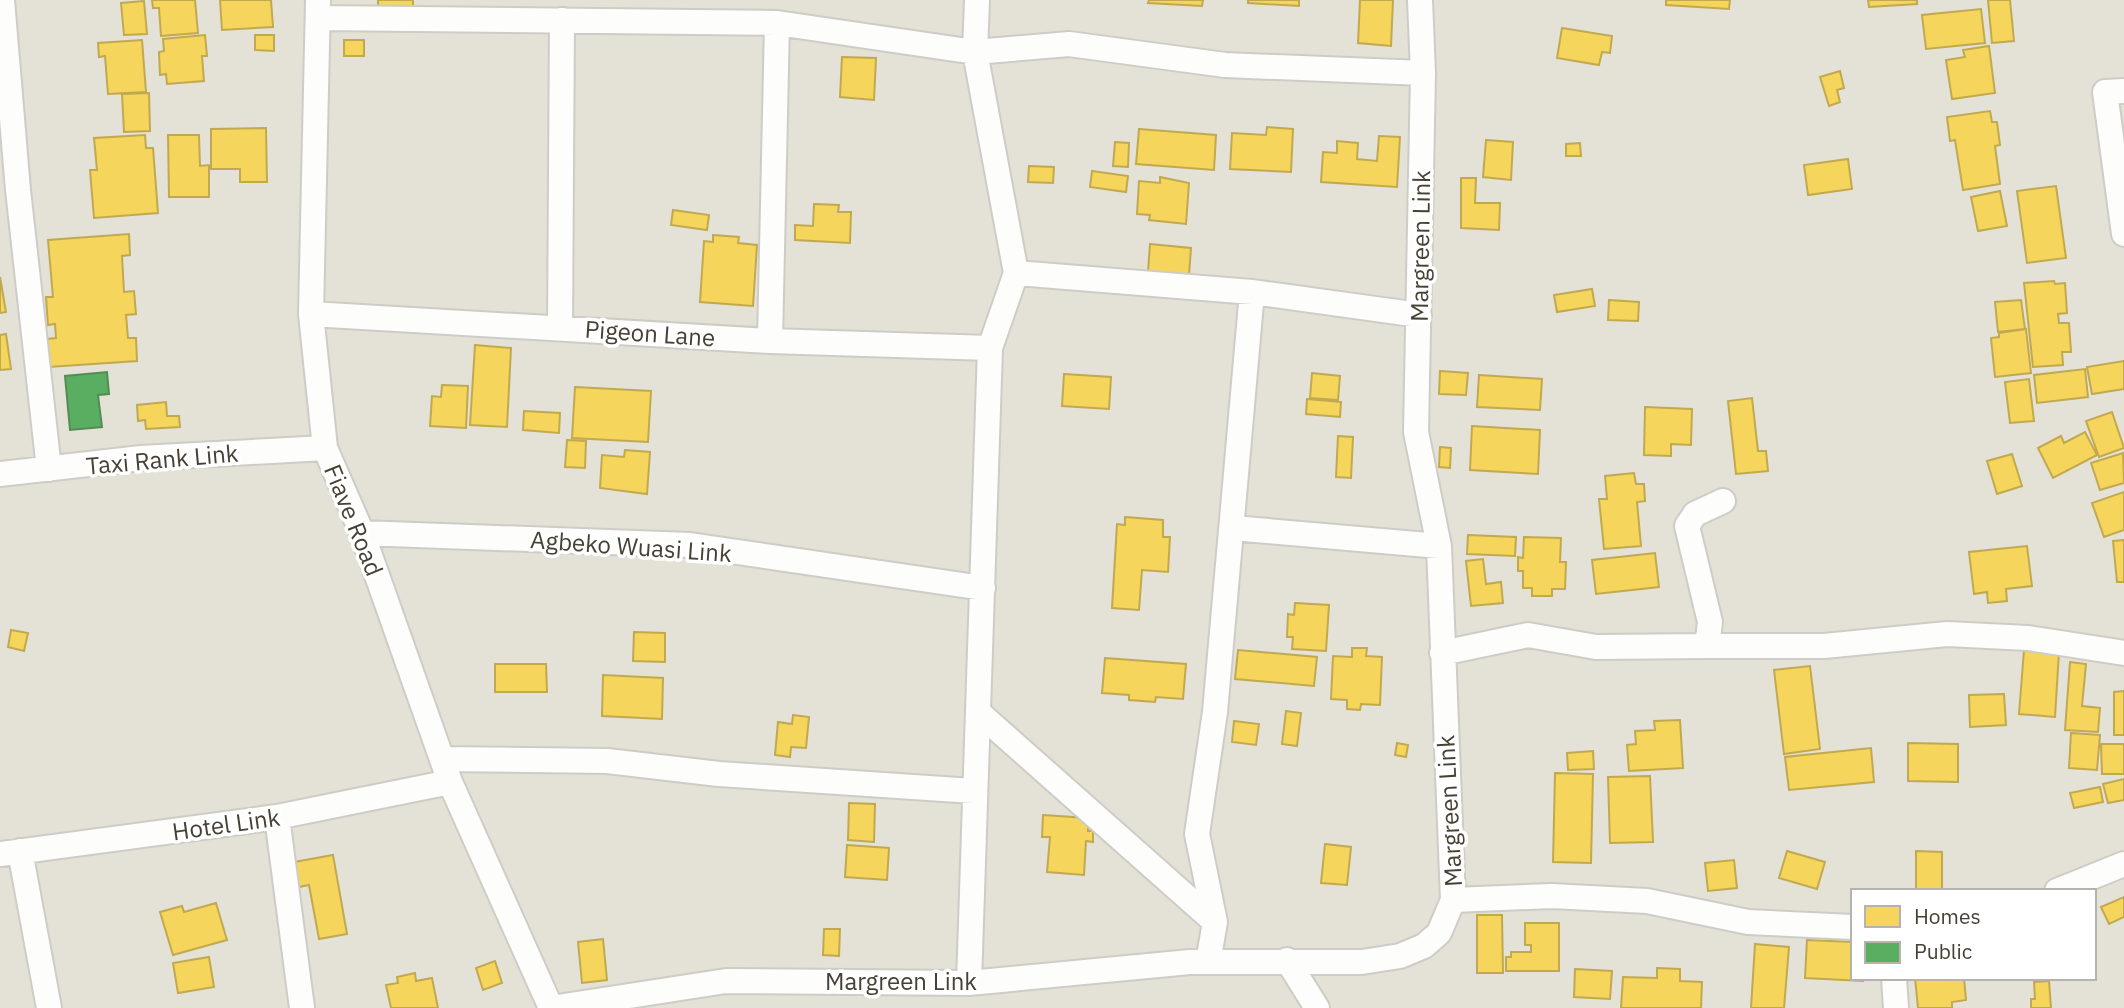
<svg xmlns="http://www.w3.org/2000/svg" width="2124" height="1008" viewBox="0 0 2124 1008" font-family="'IBM Plex Sans',sans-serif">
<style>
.residential{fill:#e4e1d6;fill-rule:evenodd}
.homes{fill:#f6d55c;stroke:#c1a950;stroke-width:2}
.public{fill:#5aae61;stroke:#548d54;stroke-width:2}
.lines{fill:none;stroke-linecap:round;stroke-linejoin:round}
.minor-casing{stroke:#ceccc6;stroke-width:28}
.minor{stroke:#fdfdfc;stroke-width:24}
.labels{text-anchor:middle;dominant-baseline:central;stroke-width:7;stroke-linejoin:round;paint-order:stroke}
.street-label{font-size:24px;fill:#464135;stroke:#fff}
</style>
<rect width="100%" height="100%" fill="#f0efe9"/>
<path class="residential" d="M0 0H2124V1008H0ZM1853 891H2094V978H1853Z"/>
<path class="homes" d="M152 0H195L198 33 161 36 159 8H153Z
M220 0H271L273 27 222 30Z
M378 0H413V10L378 8Z
M1149 0H1203L1202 6 1148 3Z
M1248 0H1299V6L1248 3Z
M1360 0H1393L1391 46 1358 43Z
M1666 0H1730L1729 9 1666 5Z
M1868 0H1917V4L1869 7Z
M1988 0H2010L2014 41 1992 43Z
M144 1 147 34 124 35 121 3Z
M1981 9 1985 43 1926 49 1922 15Z
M1562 28 1612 36 1610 53 1602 52 1599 65 1557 58Z
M205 35 207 56H202L204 81 167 84 166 74 160 75 159 52 164 51 163 39Z
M255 35H274V51L255 50Z
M142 40 146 92 108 94 105 56 99 57 98 43Z
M344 40H364V56H344Z
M1989 46 1995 93 1952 99 1946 60 1965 57 1963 50Z
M842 57 876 58 874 100 840 97Z
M1840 71 1844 88 1837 90 1840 102 1829 106 1820 77Z
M149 93 150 131 124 132 122 94Z
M1990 111 1992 122H1997L2000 145 1995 146 2000 184 1963 190 1955 140 1950 141 1947 117Z
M1267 127 1293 129 1291 172 1230 169 1232 133 1266 135Z
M266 128 267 182H240V169H211V129Z
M1139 129 1216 135 1214 170 1136 164Z
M145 135 146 148H153L158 213 94 218 90 170H97L94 138Z
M168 135H199L200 166 209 165V197H169Z
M1379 136 1400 137 1397 187 1321 182 1323 152 1337 153V141L1358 143 1357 159 1377 161Z
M1486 140 1513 142 1511 180 1483 177Z
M1115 142 1129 143 1128 167 1113 166Z
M1580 143 1581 156H1566V144Z
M1848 159 1852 189 1808 195 1804 165Z
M1029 166 1054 167 1053 183 1028 182Z
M1092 171 1128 176 1126 192 1090 187Z
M1160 177 1189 183 1186 224 1149 220 1150 215 1137 214 1139 181 1160 183Z
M1461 178H1476L1475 203H1500L1499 230 1461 228Z
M2056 186 2066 258 2027 263 2017 191Z
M2000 191 2007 226 1978 231 1971 197Z
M814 204 839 205 838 212H851L850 243 795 240V225L813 226Z
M673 210 709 215 707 230 671 225Z
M129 234 130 255 122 256 124 292 134 291 136 314 126 315 128 338H136L137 361 49 367 47 339 56 338 55 324 48 325 46 297H53L48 240Z
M713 235 739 237 738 243 757 245 753 306 700 302 704 241 713 242Z
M1150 244 1191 248 1189 275 1148 272Z
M0 277 6 312 0 313Z
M2054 281 2055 284 2065 283 2067 313 2058 314 2059 323H2069L2071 352H2062L2063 365 2033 367 2024 283Z
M1592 289 1595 306 1557 312 1554 295Z
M1609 300 1639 302 1638 321 1608 320Z
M2021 300 2025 329 1998 332 1995 302Z
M2026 329 2031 373 1995 377 1991 338 1999 337V333Z
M6 334 11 369 0 370V335Z
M475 345 511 348 507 427 470 425Z
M2124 361V389L2092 394 2087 367Z
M2085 369 2088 397 2037 403 2034 375Z
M1440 371 1468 373 1466 395 1439 394Z
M1312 373 1340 376 1338 400 1310 398Z
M1064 374 1111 377 1109 409 1062 406Z
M1479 375 1542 379 1540 410 1477 407Z
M2029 379 2034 421 2010 423 2005 382Z
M442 385 468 386 466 428 430 426 432 396 441 397Z
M575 387 651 391 648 442 572 438Z
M1752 398 1758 451H1766L1768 471 1736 474 1728 401Z
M1307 399 1341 402 1340 417 1306 414Z
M166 402 167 416H179L180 427 146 429 145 420 138 421 137 405Z
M1645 407 1692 409 1691 445 1671 444V456L1644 455Z
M524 411 560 413 559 433 523 430Z
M2112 412 2124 448 2099 457 2086 421Z
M1472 426 1540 430 1538 474 1470 470Z
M2085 432 2097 455 2053 478 2038 448 2061 436 2064 443Z
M1338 436 1353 437 1351 478 1336 477Z
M567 440 586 441 585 468 565 467Z
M1440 447 1451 448 1450 468 1439 467Z
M625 450 650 452 647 494 600 488 602 455 624 457Z
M2123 453 2124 483 2100 490 2091 463Z
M2012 454 2022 486 1997 494 1987 461Z
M1634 473 1636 484H1644L1645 501 1637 502 1641 546 1604 549 1599 499H1607L1605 476Z
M2124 492V530L2104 537 2092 503Z
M1125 517 1163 520V537H1170L1168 572 1142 570 1139 610 1112 608 1117 524 1125 525Z
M1468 535 1516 537 1515 556 1467 554Z
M1524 537 1561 538 1560 562H1566L1565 589H1552V596H1532V588H1523V571H1518V557L1523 558Z
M2124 540V582H2117L2113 541Z
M2027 546 2032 586 2006 589 2007 601 1988 603 1987 592 1974 594 1969 552Z
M1655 553 1659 587 1596 594 1592 560Z
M1483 559 1486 584 1501 582 1503 603 1471 606 1466 561Z
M1295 603 1329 605 1326 651 1292 649 1293 637H1287L1288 614 1294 615Z
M11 630 28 633 24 651 8 647Z
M634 632 665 633V662L633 661Z
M1352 648H1367L1366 656 1382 657 1380 705 1361 704 1360 710 1347 709V700L1331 699 1333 656 1352 657Z
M1238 650 1317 657 1314 686 1235 679Z
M2024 650 2059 652 2055 717 2019 714Z
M1105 658 1186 664 1183 699 1156 697 1155 702 1129 700V695L1102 693Z
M2070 662 2086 664 2082 706 2100 708 2098 732 2065 730Z
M495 664H546L547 692H495Z
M1810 666 1820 749 1784 754 1774 670Z
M603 675 663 678 662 719 602 716Z
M2124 691V735H2114V692Z
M2004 694 2006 725 1970 727 1969 695Z
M1286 711 1301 713 1297 746 1282 744Z
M793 715 809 717 806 748 791 747 790 757 775 755 778 722 792 724Z
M1680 720 1683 768 1629 771 1627 745 1636 744 1635 731 1655 730 1654 721Z
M1234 721 1259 724 1256 745 1232 742Z
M2071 733 2100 735 2097 770 2069 768Z
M1397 743 1408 745 1406 757 1395 755Z
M1908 743 1958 744V782L1908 781Z
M2101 744H2124V774H2102Z
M1871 748 1874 782 1789 790 1785 757Z
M1593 751 1594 769 1568 770 1567 753Z
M1555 773 1593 774 1591 863 1553 862Z
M1650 776 1653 842 1610 843 1608 777Z
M2124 779V800L2108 803 2103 784Z
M2100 787 2103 802 2074 808 2070 793Z
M849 803 875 804 874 842 848 840Z
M1043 815 1088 818V831H1093V842L1086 841 1084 875 1047 872 1050 837H1042Z
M1325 844 1351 847 1347 885 1321 883Z
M847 845 889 848 887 880 845 877Z
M1787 851 1825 862 1817 889 1779 878Z
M1916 851 1942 852V889H1916Z
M333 855 347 934 319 939 309 885 299 887 294 862Z
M1734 860 1737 888 1708 891 1705 863Z
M2124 897V917L2109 924 2101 907Z
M216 903 227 940 173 955 160 912 182 906 184 912Z
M1477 915H1502L1503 973H1477Z
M1525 923H1559V971H1506V957H1511V952H1531V945H1525Z
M824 929H840L839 956 823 955Z
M603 939 607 980 582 983 578 942Z
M1807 940 1853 942V978H1863V981L1805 978Z
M1755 944 1789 947 1784 1008H1751Z
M209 957 214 987 178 993 173 963Z
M495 961 502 983 483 990 476 968Z
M1657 968 1680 969V981L1702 982 1701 1008H1621L1623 977 1657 978Z
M1575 969 1612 971 1610 999 1574 997Z
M415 973 416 981 432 978 438 1008H391L386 985 398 983 397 977Z
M1915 978H1964L1966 1000 1952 1002V1008H1918Z
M2049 981 2051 1008H2031V999H2035L2034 982Z"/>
<path class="public" d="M107 372 109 394 98 395 102 427 70 430 65 376Z"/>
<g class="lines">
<defs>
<path id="minor" d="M2 0 18 190 49 469
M318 0 311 314 325 448 362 533 450 782 551 1008
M319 18 777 23 975 52 1069 44 1225 65 1423 73
M2124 91 2105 92 2124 234
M1016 273 1252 292 1419 315
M311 314 770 341 990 348
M560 327 562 20
M770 341 777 23
M0 474 141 458 325 448
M1233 528 1439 546
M362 533 690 545 983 588
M1707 646 1710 622 1687 526 1695 514 1723 501
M1442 653 1528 635 1596 647 1707 646H1824L1947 634 2028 638 2124 653
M978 712 1215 922
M444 759 607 761 719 774 973 791
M277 817 302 1008
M20 851 49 1008
M0 854 277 817 450 782
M2057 891 2124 864
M1453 900 1552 896 1647 901 1748 922 1853 927
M1287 960 1317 1008
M1208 962 1215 922 1197 834 1215 712 1252 292
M1894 978 1896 1008
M969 983 990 348 1016 273 975 52 977 0
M551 1008 726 981 969 983 1190 962H1362L1400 956 1424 946 1439 933 1453 900 1439 546 1416 432 1423 73 1420 0"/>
</defs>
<use href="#minor" class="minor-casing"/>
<use href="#minor" class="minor"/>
</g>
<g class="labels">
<g class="street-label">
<text transform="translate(1420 246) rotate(-89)">Margreen Link</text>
<text transform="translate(650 333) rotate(4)">Pigeon Lane</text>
<text transform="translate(162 459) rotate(-5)">Taxi Rank Link</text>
<text transform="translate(354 520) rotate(68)">Fiave Road</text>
<text transform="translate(631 546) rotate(4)">Agbeko Wuasi Link</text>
<text transform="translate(1449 811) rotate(-93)">Margreen Link</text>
<text transform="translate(226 824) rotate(-8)">Hotel Link</text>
<text x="901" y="981">Margreen Link</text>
</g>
</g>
<rect x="1851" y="889" width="245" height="91" fill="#ffffff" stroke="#b5b3ae" stroke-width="2"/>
<rect x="1865" y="906" width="35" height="21" fill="#f6d55c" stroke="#b5b3ae" stroke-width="2"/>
<text x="1914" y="924" font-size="21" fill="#464135">Homes</text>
<rect x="1865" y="942" width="35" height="21" fill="#5aae61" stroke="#b5b3ae" stroke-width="2"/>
<text x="1914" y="959" font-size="21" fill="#464135">Public</text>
</svg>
